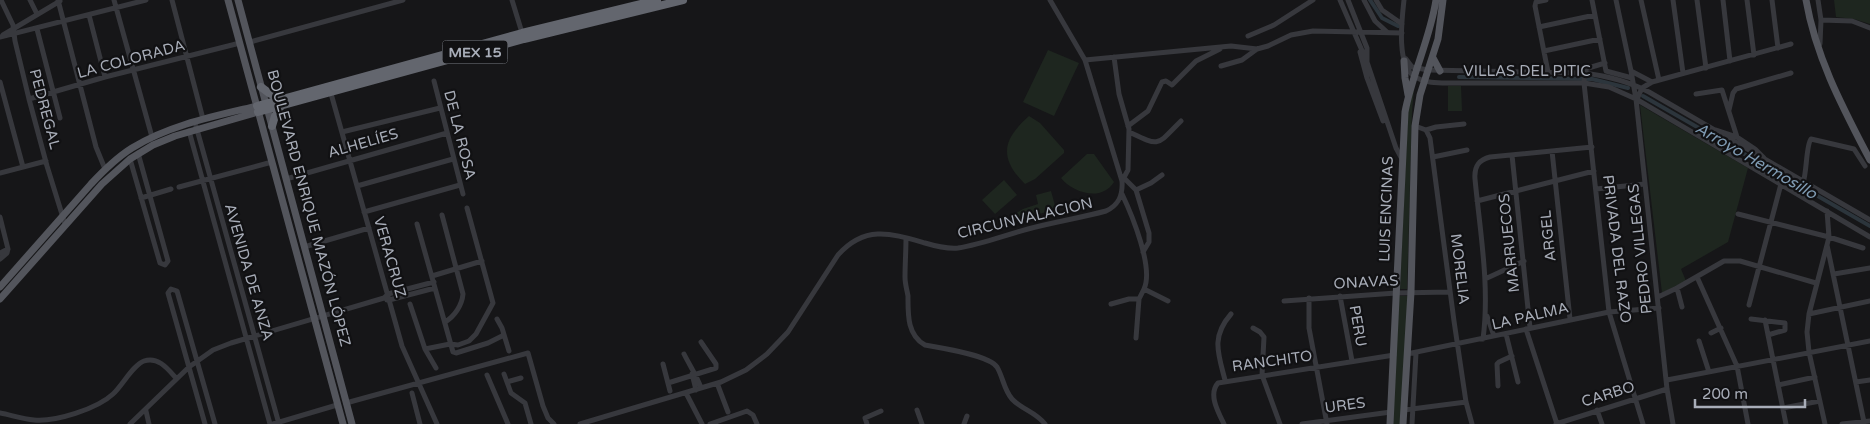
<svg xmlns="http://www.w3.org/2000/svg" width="1870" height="424" viewBox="0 0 1870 424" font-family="'Varela Round',sans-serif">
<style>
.green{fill:#1e261f}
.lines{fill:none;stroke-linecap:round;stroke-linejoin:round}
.canal{stroke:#2c353c;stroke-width:4}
.minor{stroke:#37383d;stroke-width:5}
.major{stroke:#53555c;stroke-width:7}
.highway{stroke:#63666e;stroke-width:8}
.labels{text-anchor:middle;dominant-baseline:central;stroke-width:4.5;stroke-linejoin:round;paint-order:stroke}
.shield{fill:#111113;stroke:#7b7e86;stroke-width:1}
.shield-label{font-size:14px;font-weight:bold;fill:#a8adb8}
.street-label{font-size:15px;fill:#a8adb8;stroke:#111113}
.water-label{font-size:16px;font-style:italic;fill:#7f9bb3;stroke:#111113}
</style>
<rect width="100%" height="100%" fill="#161618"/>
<path class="green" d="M1834 0H1870V24L1854 19 1836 17Z
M1048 50 1079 63 1054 116 1023 102Z
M1461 86 1462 111H1448V86Z
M1414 89 1412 112 1407 289H1400L1408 111Z
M1640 105 1748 168 1728 242 1681 269 1686 281 1662 293Z
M1029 116 1040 123 1064 150V153L1035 179 1025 184C999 158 1002 140 1029 116Z
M1087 154H1094L1114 182C1102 202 1073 193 1061 178Z
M1004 180 1017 195 995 214 982 200Z
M1051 191 1056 209 1026 218 1025 216 1013 222 1010 217 1023 209 1038 204 1036 195Z
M1399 296H1408L1402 424H1393Z"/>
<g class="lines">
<path class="canal" d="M1370 0 1382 18 1398 26
M1459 77 1592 79 1628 88
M1643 96 1870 226"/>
<path class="minor" d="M1 0 13 25 15 41 29 99 47 166 65 224
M30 0 37 14
M58 0 96 147 105 169
M114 0 152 137
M172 0 203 119
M512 0 523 36
M1340 0 1367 62 1396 148 1402 159
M1348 0 1367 48V62
M1364 0 1375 21 1387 32
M1376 0 1382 10 1402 24
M1404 0C1402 19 1396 64 1414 76 1425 84 1441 83 1453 83H1584L1609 87 1636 99 1870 237
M1546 0 1536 2 1535 6 1548 72
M1592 0 1606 71 1632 78
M1616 0 1631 71 1652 82
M1641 0 1659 80
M1673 0 1683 73
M1697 0 1706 68
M1723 0 1730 61
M1747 0 1754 55
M1772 0 1778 48
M1818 0 1821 20 1820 44
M89 15 105 77
M1821 20 1852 21 1870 28
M1539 27 1595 15
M37 29 60 118
M3 35 60 1
M1248 36 1274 25 1313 0
M0 37 146 0
M250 42 403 0
M1544 51 1600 39
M1360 52 1367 78 1383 121
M1114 57 1119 94 1129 129 1128 170 1122 181
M1406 59 1412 67 1428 70 1584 73C1607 76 1628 81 1649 92L1870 220
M1085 60 1231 46 1257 49 1268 46 1291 35 1313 31 1402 33
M1605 63 1585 69 1584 83 1609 312 1643 424
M1221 66 1242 60 1257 49
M1631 71 1636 99 1667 389 1673 424
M434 81 463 194
M0 82 23 167
M330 90 402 346 437 424
M1696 94 1722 90 1737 137 1755 149 1764 158
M29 99 105 77 240 43
M1637 99 1642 88 1652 82 1791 44
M1729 110 1733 93 1736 89 1791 73
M196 126 279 424
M1128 126 1148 111 1162 82 1166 81 1172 85 1196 61 1220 49
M1415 126 1426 130 1430 138 1454 321 1466 402 1472 424
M1426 130 1436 127 1464 124
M1716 130 1737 137
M189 131 270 424
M342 132 440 108
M1129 132C1161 147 1156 146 1181 121
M1552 151 1570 319
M1512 155 1530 328
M1433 157 1467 150
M130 159 160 263 165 265 168 261 138 153
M0 173 46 161
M286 179 447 133
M1125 179 1136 190 1149 233V242L1143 252
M1803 183C1807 172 1806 145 1811 139L1854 149 1865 166
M357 186 453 159
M179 187 272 162
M1596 189 1645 184
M1136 190 1151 183 1162 175
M1122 194C1132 215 1154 268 1144 289L1168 301
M141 198 171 189
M1477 201 1594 171
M1827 211 1829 237 1827 245 1864 422
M364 212 460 185
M1738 214 1829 237 1863 248
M442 215 463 294C462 305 455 316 445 322
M0 217 8 249 7 253 0 259
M417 224 453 352 456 353 488 343 504 335
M906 238C906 251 905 264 905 277 905 284 907 290 908 296 908 314 907 335 925 345 941 348 989 355 997 367 1003 377 1004 390 1012 399 1021 409 1036 412 1045 424
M304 247 369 228
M0 253 8 249
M1834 274 1870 268
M432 276 482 261
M1697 277 1737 366 1748 424
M1485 279 1524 261
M1677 288 1682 307
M1340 296 1352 361
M1658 297 1677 288 1724 261H1740L1816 283
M1309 298V328L1327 424
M387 300H389L435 288
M1284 301 1396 293 1450 292
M410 304 425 349 436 368
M1111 304 1129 299H1139
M1749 305 1781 184
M1809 314 1870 301
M1487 316 1494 336
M497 319 502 328 509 351
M1751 319 1785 323V330L1768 335
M1765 320 1786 424
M1253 328 1260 332 1264 337 1262 375 1280 424
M1526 329 1557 424
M1711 333 1721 328
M1506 334 1518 382
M1136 338 1139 299 1144 289
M1483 339C1490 286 1480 232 1475 179 1474 167 1478 160 1490 157L1592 147
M1699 341 1709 372
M425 349 450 344 458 345 469 341 476 334 493 303 467 208
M684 354C690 366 697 376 701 388
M1407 354 1609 312 1659 308
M663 364 670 391
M504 374 511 393 525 403 531 424
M692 374 696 390
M487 375 508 424
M1225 380C1218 353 1211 337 1231 314
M1667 380 1870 341
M507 382 521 378
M1856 382 1870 380
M668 383 716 368V364L701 342
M717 383 728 412
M1778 385 1815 377
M1498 386 1497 364 1499 362 1512 356
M412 393 420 424
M686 393 702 424
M346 403 528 353 543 406 548 418 554 424
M1783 408 1820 401
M917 410 922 424
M1404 410 1466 402
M1597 410 1602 424
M146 411 149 424
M0 413C11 415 22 419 34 420 55 422 97 409 113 394 122 386 133 365 144 361 158 356 168 369 176 378
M130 424 189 367 213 350 231 343 384 298 388 294 434 282
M205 424 168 293 171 289 177 291 215 424
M273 424 337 405
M580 424 721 382 746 370 767 354 788 332 838 255C865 225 890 233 925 243 935 246 947 249 958 248 982 244 1005 235 1028 229 1054 222 1080 218 1106 211 1119 205 1123 195 1122 181L1085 60 1050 0
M710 424 747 411 753 415 757 424
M867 424 865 418 881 411
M964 424 967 416
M1224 424C1218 412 1208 394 1218 383L1394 355
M1302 424 1391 412
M1412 424 1416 353
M1556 424 1667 389
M1825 424 1809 352 1807 332 1809 314 1827 245
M1842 424 1870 421"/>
<path class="major" d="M228 0 343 424
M238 0 352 424
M1806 0C1816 58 1843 108 1870 160
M1433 58 1440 71
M1404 61 1405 78 1408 95
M0 287 91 184C104 170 116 158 132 148 169 125 215 116 257 106
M0 299 102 184 130 159 153 145 175 136 258 112
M1390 424 1405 112C1412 74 1430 39 1436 0
M1403 424 1411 292 1415 126 1420 95 1438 39 1443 0"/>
<path class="highway" d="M261 87 269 93 282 99
M257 106 522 33 657 0
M258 112 524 39 683 0
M272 126 275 116 281 106"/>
</g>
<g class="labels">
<rect class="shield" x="442.5" y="40.5" width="65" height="23" rx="4"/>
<g class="shield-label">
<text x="475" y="52">MEX 15</text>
</g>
<g class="street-label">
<text transform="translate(131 59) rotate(-15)">LA COLORADA</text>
<text x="1527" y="71">VILLAS DEL PITIC</text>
<text transform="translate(45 109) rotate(75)">PEDREGAL</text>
<text transform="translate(460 135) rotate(76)">DE LA ROSA</text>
<text transform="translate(363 143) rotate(-16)">ALHELÍES</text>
<text transform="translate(309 208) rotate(75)">BOULEVARD ENRIQUE MAZÓN LÓPEZ</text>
<text transform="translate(1386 209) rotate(-88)">LUIS ENCINAS</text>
<text transform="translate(1025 218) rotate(-13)">CIRCUNVALACION</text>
<text transform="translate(1548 236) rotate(-96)">ARGEL</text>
<text transform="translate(1509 243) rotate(-96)">MARRUECOS</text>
<text transform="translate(1617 249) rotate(83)">PRIVADA DEL RAZO</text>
<text transform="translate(1640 249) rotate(-96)">PEDRO VILLEGAS</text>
<text transform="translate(390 257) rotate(74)">VERACRUZ</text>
<text transform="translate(1460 269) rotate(83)">MORELIA</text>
<text transform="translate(249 272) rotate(74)">AVENIDA DE ANZA</text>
<text transform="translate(1366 282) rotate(-3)">ONAVAS</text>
<text transform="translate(1530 316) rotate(-13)">LA PALMA</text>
<text transform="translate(1358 326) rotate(80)">PERU</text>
<text transform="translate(1272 361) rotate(-8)">RANCHITO</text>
<text transform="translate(1608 394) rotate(-17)">CARBO</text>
<text transform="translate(1345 405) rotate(-8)">URES</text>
</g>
<g class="water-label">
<text transform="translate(1756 161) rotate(30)">Arroyo Hermosillo</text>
</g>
</g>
<path d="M1695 399v8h110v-8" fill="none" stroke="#a8adb8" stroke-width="2.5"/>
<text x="1702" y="399" font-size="15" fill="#a8adb8" stroke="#111113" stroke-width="4" paint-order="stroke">200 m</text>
</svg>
